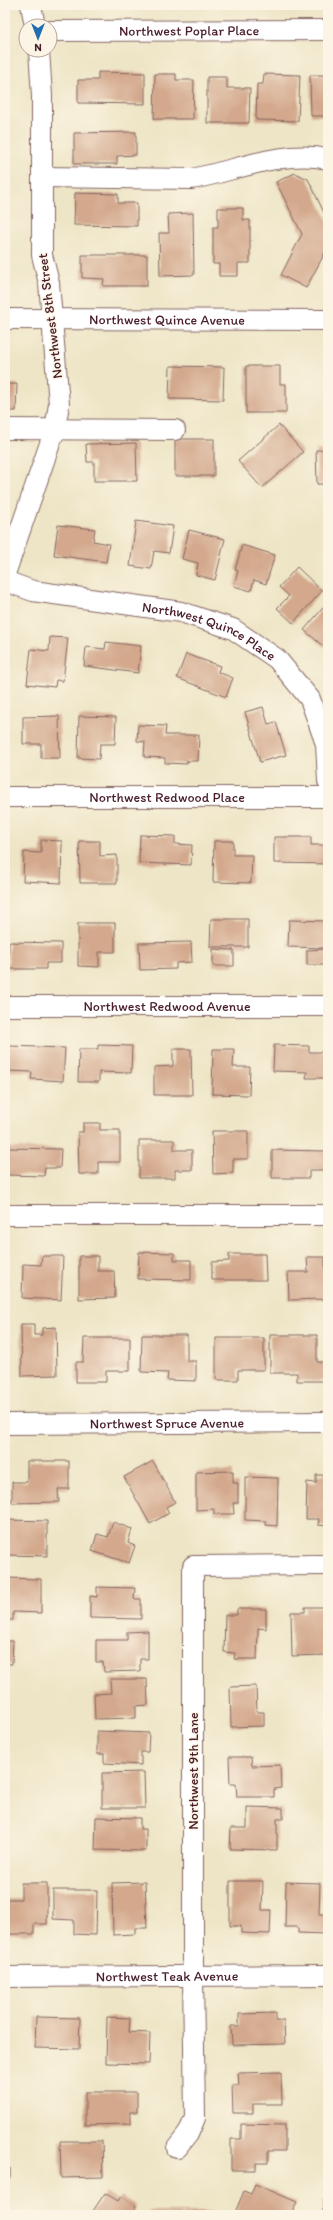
<svg xmlns="http://www.w3.org/2000/svg" width="333" height="2220" viewBox="0 0 333 2220" font-family="Itim,sans-serif">
<style>
.building{fill:#d3a88c}
.lines{fill:none;stroke-linecap:round;stroke-linejoin:round}
.minor-casing{stroke:#836461;stroke-width:22}
.minor{stroke:#fff;stroke-width:20}
.labels{text-anchor:middle;dominant-baseline:central;stroke-width:3;stroke-linejoin:round;paint-order:stroke}
.street-label{font-size:14px;fill:#4a1f2b;stroke:#fcf5e5}
</style>
<rect width="100%" height="100%" fill="#fcf5e5"/>
<filter id="ink" filterUnits="userSpaceOnUse"><feTurbulence type="fractalNoise" baseFrequency=".025" numOctaves="2"/><feDisplacementMap in="SourceGraphic" scale="8" xChannelSelector="R" yChannelSelector="G"/><feConvolveMatrix kernelMatrix="1 2 1 2 8 2 1 2 1" color-interpolation-filters="sRGB"/></filter>
<filter id="wash" filterUnits="userSpaceOnUse"><feTurbulence type="fractalNoise" baseFrequency=".012" numOctaves="4" result="noise"/><feDisplacementMap in="SourceGraphic" scale="16" xChannelSelector="R" yChannelSelector="G"/><feGaussianBlur stdDeviation="0.9" result="paint"/><feColorMatrix in="noise" values="0 0 0 0 0 0 0 0 0 0 0 0 0 0 0 0 0 1.4 0 .05"/><feComposite in="paint" operator="in"/></filter>
<g filter="url(#wash)">
<rect width="100%" height="100%" fill="#eee5c6"/>
<g id="blocks">
<path class="building" d="M98 72 145 73V104L78 103V80H98Z
M155 74H176V80H194L193 119H154Z
M264 74 300 75 298 121 256 120 257 84H263Z
M310 75H328V116H311Z
M207 77H227V88H250L249 123H207Z
M136 132V155L117 156V164H74V133Z
M295 173 308 179 328 221V247L306 288 281 275 302 234 276 182Z
M75 193 118 194V203H137V226L74 225Z
M218 208H243V220H250V263H238V276H219V264H213V227H218Z
M193 213 194 275 160 276 159 233H169L168 214Z
M82 255H147V286H103L104 279 82 278Z
M170 366 224 367 223 400 169 399Z
M246 366H280V384H286V413H246Z
M5 384H17L16 411H5Z
M279 425 303 452 262 488 238 461Z
M175 439H214V476H175Z
M136 443 137 481H94V462H87L86 444Z
M316 450H328V484H317Z
M136 521 173 526 169 553 154 551 151 569 130 566Z
M58 525 95 529 93 541 109 544 106 562 54 555Z
M189 530 225 539 215 580 196 575 198 563 182 559Z
M242 545 275 555 266 584 254 580 251 591 234 586 238 571 235 570Z
M297 567 322 591 293 623 277 608 289 596 279 587Z
M328 602V642L324 647 304 630Z
M50 637 68 638 63 681 56 680 55 687 27 684 31 649 49 651Z
M106 642 141 646 138 673 84 666 86 647 105 649Z
M186 654 220 666 218 672 233 678 226 697 177 678Z
M263 707 268 724 276 722 286 755 260 762 245 712Z
M59 716 60 758H41V744H23V717Z
M79 716 116 717 115 744H100L99 759 78 758Z
M138 725 166 726 165 735H199L198 761H187V764L165 763V758L144 757 145 742 137 741Z
M140 835 175 836V844L192 845 191 865 139 863Z
M274 837H311V845H328V864L274 863Z
M41 840 62 841 61 883 23 881 24 852 41 853Z
M79 841H100V856L117 855V883H80Z
M214 841H233V855H252L251 883 213 882Z
M211 919H248V947H210Z
M289 920 328 921V948L288 947Z
M78 923H115V952H99V967L78 966Z
M9 942 61 943V963H46V969H8Z
M191 942 192 962 176 963V969L140 970 139 943Z
M213 949 234 950V966H213Z
M328 949V965H307V950Z
M98 1045 132 1046 131 1073 99 1072V1082H78L79 1049H98Z
M274 1045 309 1046V1052H327L326 1078H306L307 1072 273 1071Z
M9 1046 65 1048 63 1081 31 1079 32 1072 8 1071Z
M173 1049H191L192 1095H154V1067L173 1066Z
M213 1049H234L233 1067H250L249 1095 212 1094Z
M83 1123H100V1130H120V1162H98V1174H79L78 1132H83Z
M212 1131H248V1159H233V1173L213 1174Z
M139 1140H174V1150H192V1170H175V1178H139Z
M8 1148 61 1149 60 1168H45L44 1176 7 1175Z
M272 1150 326 1151V1170H309V1178H272Z
M139 1252 174 1253V1260H191V1280L138 1279Z
M229 1254H265L266 1280H212V1262L229 1261Z
M42 1256H63L61 1300 22 1298 23 1264 41 1265Z
M79 1256H98V1271H114L115 1298 79 1299Z
M307 1257H325L326 1299 289 1300 288 1272H308Z
M21 1324H34V1335H42V1328L56 1327 57 1375 22 1376Z
M142 1335H187V1361H196V1381L167 1380 168 1373 141 1372Z
M270 1335H317V1362H325V1381H297V1373H270Z
M84 1338H130V1371H106V1382H76V1362H83Z
M216 1338H264V1370H238V1380H216Z
M27 1461H69V1489H58L59 1502 12 1503V1482H27Z
M153 1461 175 1502 166 1507 169 1513 150 1524 124 1477Z
M233 1471V1483H238V1503H233L234 1514H214V1509L196 1510V1472Z
M316 1475H328V1526L318 1525 319 1519H306L307 1482 316 1483Z
M245 1477 278 1478 277 1526 266 1525V1521L245 1520Z
M7 1520 47 1521V1556L7 1555Z
M113 1522 132 1529 128 1543 135 1546 129 1563 92 1551 97 1534 108 1537Z
M5 1578 41 1579V1613L13 1612V1620H5Z
M97 1587 135 1588 134 1599H141V1619L90 1618V1596L97 1597Z
M305 1607H325L326 1655 292 1656 291 1612H305Z
M237 1609H266V1629L258 1628 257 1659H234L235 1653 224 1652 225 1615H237Z
M148 1631V1659H140V1671L104 1672 103 1662H96V1640H127V1632Z
M5 1641H13L12 1664H5Z
M110 1679H147L148 1705 136 1706V1718L95 1719 94 1694 111 1693Z
M256 1686 257 1712H264V1726L231 1727 230 1687Z
M97 1731 149 1733 148 1752H141V1765L104 1763V1754H97Z
M328 1750V1768H326V1751Z
M229 1757H251L252 1766 280 1765 281 1788 274 1789V1797H237L236 1784H230Z
M144 1772 145 1808H102V1773Z
M247 1807 283 1808V1819H277V1850L230 1849 231 1828H247Z
M96 1817 140 1818V1829H146V1851L95 1850Z
M230 1881H263L262 1910H271L270 1934 241 1933V1926H230Z
M145 1882 147 1928H135V1934L113 1935 112 1883Z
M286 1882 320 1883 319 1914H328L327 1934 298 1933V1927H285Z
M21 1883H47V1924H34V1934H5V1912H7V1899H21Z
M53 1890H97L96 1935 74 1934V1920L53 1919Z
M276 2013V2021H284L285 2044 232 2045 231 2026H239V2014Z
M36 2017 80 2018 79 2049 35 2048Z
M107 2017 130 2018 129 2032 150 2033 149 2064 106 2063Z
M281 2072 282 2104H253V2113H233L232 2085H239L238 2073Z
M326 2075H328V2097H327Z
M85 2092H137V2112H130V2124L85 2125Z
M241 2124 285 2125V2151H268V2163H256V2170H231V2139H241Z
M60 2141H102L103 2177 61 2178Z
M5 2168H10V2178H5Z
M255 2184 297 2202 291 2215H234L244 2191 251 2194Z
M105 2193 118 2201 121 2196 136 2206 131 2215H99L93 2211Z
M323 2200H328V2215H323Z
M147 2212H211V2215H147Z"/>
</g>
</g>
<g filter="url(#ink)">
<use href="#blocks" fill-opacity="0" stroke="#836461" stroke-width="1"/>
<g class="lines">
<defs>
<g id="minor">
<path d="M31 5 35 26"/>
<path id="s1" d="M50 31 328 30"/>
<path d="M42 177 191 179C236 171 282 149 328 159"/>
<path id="s2" d="M5 319 328 320"/>
<path d="M5 429 175 430"/>
<path d="M5 574 55 429 59 404 49 283 42 255V96L39 50"/>
<path id="s3" d="M5 581 33 591 181 612 233 629 277 659 310 699 326 744 328 781"/>
<path id="s4" d="M5 797H328"/>
<path id="s5" d="M5 1006H328"/>
<path d="M5 1215H328"/>
<path id="s6" d="M5 1424 328 1422"/>
<path id="s7" d="M5 1977 328 1975"/>
<path d="M177 2148 188 2134 195 2118 193 1976V1566L328 1565"/>
</g>
</defs>
<use href="#minor" class="minor-casing"/>
<use href="#minor" class="minor"/>
</g>
</g>
<g class="labels">
<g class="street-label">
<text stroke="none"><textPath href="#s1" startOffset="139">Northwest Poplar Place</textPath></text>
<text transform="translate(50 316) rotate(-97)">Northwest 8th Street</text>
<text stroke="none"><textPath href="#s2" startOffset="162">Northwest Quince Avenue</textPath></text>
<text stroke="none"><textPath href="#s3" startOffset="212">Northwest Quince Place</textPath></text>
<text stroke="none"><textPath href="#s4" startOffset="162">Northwest Redwood Place</textPath></text>
<text stroke="none"><textPath href="#s5" startOffset="162">Northwest Redwood Avenue</textPath></text>
<text stroke="none"><textPath href="#s6" startOffset="162">Northwest Spruce Avenue</textPath></text>
<text transform="translate(193 1771) rotate(-90)">Northwest 9th Lane</text>
<text stroke="none"><textPath href="#s7" startOffset="162">Northwest Teak Avenue</textPath></text>
</g>
</g>
<rect width="333" height="2220" fill="none" stroke="#fcf5e5" stroke-width="20"/>
<g transform="translate(38 38) rotate(180)"><circle r="19" fill="#fcf5e5" stroke="#b59f9b"/>
<path d="M0-3L7 15L0 10L-7 15Z" fill="#1f6fb2"/>
<text y="-6" font-size="11" font-weight="bold" text-anchor="middle" fill="#4a1f2b">N</text>
</g>
</svg>
